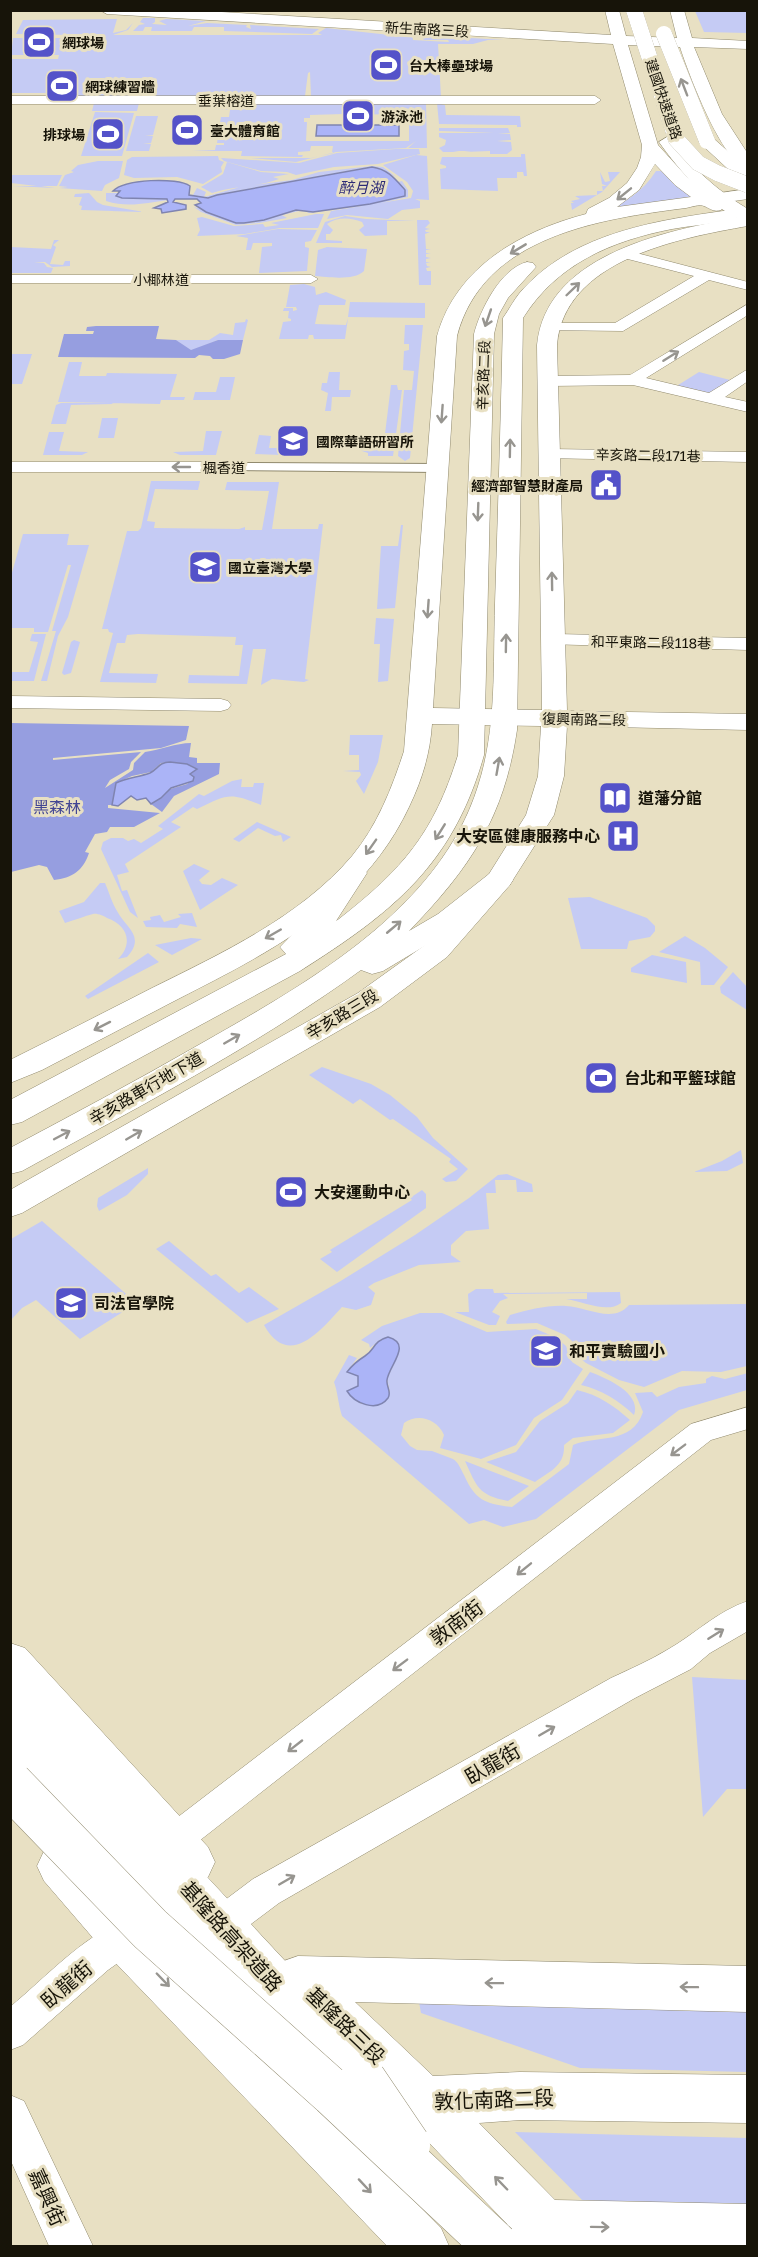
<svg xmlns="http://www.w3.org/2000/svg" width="758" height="2257" viewBox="0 0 758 2257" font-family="'Golos Text','Noto Sans TC',sans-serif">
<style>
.green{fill:#c5cbf4}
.forest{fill:#969ee0}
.water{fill:#abb4f7;stroke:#7f84b0;stroke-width:1.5}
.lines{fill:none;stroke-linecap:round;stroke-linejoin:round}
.pedestrian-casing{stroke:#918a6e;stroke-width:2}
.minor-casing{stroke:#918a6e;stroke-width:1}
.tertiary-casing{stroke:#918a6e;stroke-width:1}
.secondary-casing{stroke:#918a6e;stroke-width:1}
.primary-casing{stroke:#918a6e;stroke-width:1}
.trunk-casing{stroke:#918a6e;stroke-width:1}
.pedestrian{fill:#fff;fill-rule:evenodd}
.minor{fill:#fff;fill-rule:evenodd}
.tertiary{fill:#fff;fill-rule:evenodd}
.secondary{fill:#fff;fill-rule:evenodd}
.primary{fill:#fff;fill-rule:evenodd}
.trunk{fill:#fff;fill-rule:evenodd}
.trunk-bridge-far1-casing{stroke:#918a6e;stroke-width:16;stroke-linecap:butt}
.trunk-bridge-casing{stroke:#918a6e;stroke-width:47;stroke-linecap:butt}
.trunk-bridge-far1{stroke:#fff;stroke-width:16}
.trunk-bridge{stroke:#fff;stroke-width:46}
.oneway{stroke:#979590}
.labels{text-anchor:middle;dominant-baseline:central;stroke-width:6;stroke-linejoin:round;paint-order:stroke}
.far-street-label{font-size:14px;fill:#171409;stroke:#e8e0c3}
.far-poi-label{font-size:14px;font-weight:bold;fill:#171409;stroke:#e8e0c3;text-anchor:start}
.far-water-label{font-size:15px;font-style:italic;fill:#2c2a76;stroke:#e8e0c3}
.poi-label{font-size:16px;font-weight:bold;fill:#171409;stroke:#e8e0c3;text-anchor:start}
.park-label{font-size:16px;fill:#424593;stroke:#e8e0c3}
.street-label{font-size:16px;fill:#171409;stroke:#e8e0c3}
.near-street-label{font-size:20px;fill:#171409;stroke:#e8e0c3}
</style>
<rect width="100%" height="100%" fill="#e8e0c3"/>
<path class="green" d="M695 11H747V33L704 32Z
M143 18H155V22L152 24 167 25 159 21 166 19 206 21 188 26 207 23 247 25 246 27 251 29 250 25 319 29 312 34 224 31V27H194L192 31H151L152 27H145L143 31H133L139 25 145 24 140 22Z
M117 19 113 33 126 30 133 23 128 30 113 35H322L318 33 326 28 399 36 412 34 413 40 449 42 448 40H424L420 35 504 40H488L473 44H438L441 97H311L310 72 308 73 305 96 56 97 69 95 71 93H11L10 59H58L59 55H11L13 38H68L69 40 71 35 16 34 23 20Z
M198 102 343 103 344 114 310 115V118H304V122H307L306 141H409V120H405V115L358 114V103H426L427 148H408L416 141 406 148 336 152 296 162 251 158H311L334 153 332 152 333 146H311L310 151 298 152V155H303L302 157 241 156 242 151H192L215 150 216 145H224V143H217L218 136 226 135H218L220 124H228L220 123 221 117H194H229L230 110 197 108Z
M94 103H139L137 111H92Z
M437 103 445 105 446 115 520 116 521 127H517V125L439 124Z
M95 112 134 113 122 156H81Z
M136 116H158L153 135H145L153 136 151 143H143L151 144 149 151H126Z
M439 128H508L510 133 498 134H510L511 140 497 141 511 142 512 150 507 154H490V151L464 152 471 151H453L459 152H443L439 148 445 145 446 140 439 137V133H494L442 131H439Z
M396 149H419L420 154 378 164 334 167 296 175 287 172 261 171 224 161 221 158 299 163 337 153Z
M521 154H525L527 176H524L523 172H517V178H497L498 191 441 189 440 169 446 168V166L440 164 442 157H521Z
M416 155 427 156 429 200 415 199 420 201V208L402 210 388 219 347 215 327 219 331 211 411 198 413 191 407 182 383 165Z
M218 156 219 160 224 162 221 167 222 172 203 184 177 177 134 178 124 175 127 160 132 157Z
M98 161H123L119 178 105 185 102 191 59 188 68 187 59 186 65 175 74 172 71 171 78 165Z
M227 162 261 172 289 174 273 177 279 179C257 187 234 186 212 193L201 187 223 174Z
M372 166 383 167 396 177 376 167H369L220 194C211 197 202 201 193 195L197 188 206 192 204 197 240 187 292 180 319 172Z
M656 171H661L691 197 605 213C624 202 644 191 656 171Z
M600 172 605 182 610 181 608 172H620L602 192 572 210 571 203H574L571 201 580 199 575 196 597 195V191H603L602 186H607L602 184Z
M11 175H62L57 186H41L55 188 12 186H37L11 183Z
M402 181 408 190V197L376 204 309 213 303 210 282 215 287 218 259 223 236 225 201 212 194 207C210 210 230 225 250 223 270 221 293 203 313 212L370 204 405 196V190L398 182Z
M89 193 97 202 103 205 144 212 81 210 82 206 79 205 82 197H74L75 194Z
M106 193H119L116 196 122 198H161L168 200C146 203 128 208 106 201Z
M316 214H324L318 228H280L245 234 197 236 200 230 197 218 202 217 234 226 263 224 265 227 279 225 271 223Z
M345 216 366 219 415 221H387V235L365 236 359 230 364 226 362 222C350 217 337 217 327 224L333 230 330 234H326V240L342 241V243H316L325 222Z
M417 220H428L430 223 425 228 430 229 425 230 426 232H430L425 234 426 249 431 250H426V253H431L426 254V257L431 258 426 259V262H431L426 263 427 266 431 267 426 268 427 271H431V285H419Z
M278 229 317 230 311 241 305 242V247L309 248 307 271 259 273 262 247 272 246V243H253L251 250H246L248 238 236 236Z
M54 240H59L53 245 56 247 50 264 63 265 65 261H70V266L52 267 45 262H34L44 263 47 267 53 268 51 273H11V247L51 249Z
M327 247 367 249 364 271C354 281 328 277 315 276L318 250Z
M290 285 304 284 315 287 316 295 326 292 346 300 345 305H319L315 324 346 325 348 318 345 339H314L313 335H309L308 339H279L283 322 291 321V319L288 318 289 311H283L284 308H293V311L297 310 296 307H286Z
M350 302 425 303V318L348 317Z
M246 319 248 320 243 340H218L191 351 176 340H209L220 333 233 335 235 323 245 322Z
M405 325H423L410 458 405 461 398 456 404 390H412L414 371 403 370 404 351 409 350V344H404Z
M11 354H32L22 384H11Z
M69 362H82L79 376H106L107 373 177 374 170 397H185L184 400H161L160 404 58 402Z
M329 372H340L339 390H351L350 397H332L331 411H325L328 393 321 390 322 383H327Z
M699 372 734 381 713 396 675 387Z
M220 377H235L230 400H193L195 392H216Z
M391 385H397L398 390H402L393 456H368V453L359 450H383Z
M61 403H111L113 404 71 405 66 424H51L56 405Z
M102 418H118L114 438H98Z
M206 431H222L216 455H180L173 452 203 451Z
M49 432H64L59 451 88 452 82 455H43Z
M259 435 271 436 269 448H292L281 455 255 454Z
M151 481H200L198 490 155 489 147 521 155 522 154 528 239 529 245 527V530H262L269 491 225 490 227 482H279L272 529H318L319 524H323L305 679 309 680 304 682 272 679 261 685 266 649H253L247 684 188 683 189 675 239 676 243 645H235L236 637 138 634 127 635 125 643H117L109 673 158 674 156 683 100 682 113 633 109 632 108 629H102L127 531H138L141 528Z
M401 525H403L395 608 377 609 381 546H398Z
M23 534H69L67 545H89L68 617 58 636 47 681H41L56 631H52L71 565H68L48 632H34V628H11V576Z
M376 618 394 619 388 681 378 682 380 644H374Z
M32 634H46L34 681H11V672H29L38 642 30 641Z
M74 640 80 642 71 673 64 675 62 673 71 642Z
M350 735H383L378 762 364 794 356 781 361 775 360 772 343 771 359 770V755H349Z
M242 779 241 787H253L254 783H264L261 805C230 792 227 794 197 809L193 807 171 822 181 827 125 864 129 872 117 875 122 891 127 890 138 918 130 912 101 849 103 842 111 838H123L128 841 134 839 141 843 163 829 158 826 199 794 204 796 232 781Z
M257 822 291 837 283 842 281 835 275 836 258 828 239 842 233 839Z
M194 864 210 871 199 880 202 884 211 885 222 878 238 885 200 910 183 871Z
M100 883H105C109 892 112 903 117 911 126 928 146 936 127 957L118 959C134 943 127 925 107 918 104 916 97 913 93 914 85 916 75 920 65 923L59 911 84 902Z
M590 897 647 918 655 926V931L650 937 629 941 627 949H581L568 898Z
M192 913 197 927 180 924 177 928 146 927 143 921 151 920 150 917 160 915 164 922 181 917 178 914Z
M685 936 705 948 728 967 714 985H701L700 962 659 952Z
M191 938 202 939 172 955 155 945Z
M148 953 159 962 88 999 85 996Z
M652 955 686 962 687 983 631 972V968Z
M733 972 747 987V1010L721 993 720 987Z
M322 1067 371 1084 390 1095 417 1117 433 1138 468 1169 456 1181 446 1182 442 1179 458 1169 449 1162 451 1159 393 1119 390 1120 360 1099 353 1104 309 1075Z
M741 1150 743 1163 727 1171 694 1172 722 1161Z
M148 1168V1174L127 1195 99 1211 97 1206 98 1198Z
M507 1174 532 1184 533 1192H517L516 1180H495L496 1193H486L489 1229 466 1231 451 1245V1255L461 1262 419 1265 374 1283 368 1287 375 1293 371 1305 356 1310 342 1307C321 1330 289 1370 264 1325L339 1282 415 1235 469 1198 498 1175Z
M422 1190 426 1194V1208L337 1272 320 1259 332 1252 330 1250 412 1200 410 1198Z
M42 1221 132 1299 129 1308 80 1339 36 1300 22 1308 11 1320V1239Z
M169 1241 211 1276 216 1274 239 1293 249 1287 279 1309 247 1323 156 1249Z
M476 1289H493L494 1293 620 1292 621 1303C607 1314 582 1301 566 1299H587V1293L503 1294 508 1298 500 1301 492 1312 500 1316 496 1325H489L455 1312H469L468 1294Z
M747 1304V1366L721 1372 682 1371 644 1387 619 1380 586 1363 577 1356 572 1341 565 1335 537 1323 507 1324 506 1322 510 1315C528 1310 547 1305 566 1306 587 1307 613 1324 629 1305Z
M420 1313H442L487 1332 536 1329 557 1338 566 1346 572 1362 583 1369 562 1400 534 1418 516 1445 481 1459 440 1448 444 1435C437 1419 418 1413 404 1423L401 1435 410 1446 417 1450 432 1451 453 1459C459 1463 460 1468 464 1475 475 1500 485 1504 512 1507L569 1464 573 1445C597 1435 632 1445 643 1412L635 1393 652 1392 657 1397 679 1387 706 1383V1379L712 1376 725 1379 748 1373 747 1390 679 1410 536 1519 503 1527 484 1520 469 1524 342 1416C338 1404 338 1393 334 1382L349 1355 357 1358 347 1372 358 1376V1386L353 1390 361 1404H375L388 1398 390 1392 387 1379 398 1355 381 1339 370 1348 369 1344 361 1340 382 1326Z
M590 1372C606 1378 642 1393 634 1415 618 1400 602 1390 581 1385Z
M577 1390C599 1395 614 1406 630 1420L613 1433 573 1438 564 1445C565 1466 550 1471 535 1482L486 1462 516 1452 540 1421 568 1403Z
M465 1461 529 1486 508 1501C478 1495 477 1487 465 1461Z
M692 1677 747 1680V1789H727L703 1817Z
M419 2002 747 2009V2072L580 2068 421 2013Z
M515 2132 747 2138V2207L584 2202Z"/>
<path class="forest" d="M96 326H159L156 339 176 340 191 350 218 340H243L240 354 224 359H213L210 356 199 355 195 358 58 357 64 334H93L94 331H86L87 327Z
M11 723 189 726 186 740 161 748 53 758V760L141 752 131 762 129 769 110 780 105 788 133 770 134 763 145 752C160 750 176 743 191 743L189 757 197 758V763H220L219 774 174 796 162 812 151 804 167 790 187 784 194 779 190 774 192 766 170 762 161 763 151 772 132 776 116 783 112 805H108V808L160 813 134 827H110L107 832 95 834 85 852 89 853C83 871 72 878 54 880L47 867 39 865 11 872Z"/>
<path class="water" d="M317 125H399V136H316Z
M372 167C388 169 396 180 405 190V196L370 204 313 212 296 210 264 220 244 223H236L206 212 195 205 201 203 197 199H175L173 202 186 205V209L162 213 161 209 154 208 168 202 167 199 122 198 116 196 120 191H113C124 179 177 177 190 186L189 195 208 198 217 195Z
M170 762 187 764 197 769 190 774 194 777 193 781 171 788 161 798 151 804 146 798 137 800 131 796 118 806 112 805 116 783C127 778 139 777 150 773 158 769 159 762 170 762Z
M388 1337C413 1344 389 1365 387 1380 386 1387 392 1392 388 1398 377 1413 354 1403 347 1391L358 1386V1376L347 1372C353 1364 357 1361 365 1356 375 1350 373 1341 388 1337Z"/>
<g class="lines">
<defs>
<path id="pedestrian" d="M234 463 438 464 444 468 438 472 230 470V464Z"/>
<path id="minor" d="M10 96H595L601 100 595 104H10Z
M625 250 748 282V290L709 280 623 331 544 330 542 327 549 323H615L694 276 620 257 618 254 620 251Z
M10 275H311L318 279 311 283H10Z
M748 304V315L646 378 709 393 748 369V381L725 397 748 402V412L633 385 548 386 540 381 548 376 630 375Z
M549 449 748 452V462L543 458 541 454Z
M10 462H234L242 467 234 472H10Z
M554 634 748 638V650L547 644 544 640 547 636Z
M10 696 221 699 228 701 231 705 228 709 221 711 10 708Z
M748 1407V1429L711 1440 185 1852 173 1857 161 1852 156 1841 161 1830 691 1424Z
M748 1601V1631L710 1653 691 1669 635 1698 279 1903 251 1924 238 1929 225 1924 220 1912 225 1900 253 1879 611 1678C630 1669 649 1661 667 1650 694 1635 717 1611 748 1601Z
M123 1921 136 1926 141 1938 136 1950 108 1970 23 2045 10 2050V2007C44 1979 82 1937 123 1921Z
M10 2095 24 2101 93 2246H49L10 2159Z"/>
<path id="tertiary" d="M748 189V199L706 205 698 200 706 195Z"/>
<path id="secondary" d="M100 10H187L611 35 605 10H619L626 36 677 38 670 10H684L692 38 748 41V49L694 47 722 114 748 154V170C722 163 688 72 680 47L628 45 658 145 687 177 721 202 724 206 721 210C713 212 711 209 704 206 700 204 691 207 686 208 600 219 483 236 457 336L433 708 542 710 537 345C546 252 673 229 748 216V226C679 238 564 260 557 345L567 711 748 714V730L567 726 564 776 554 815 509 886 447 957 380 1007 22 1213 10 1217V1190L358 993 425 945 489 874 526 815 538 776 541 726 432 724C430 754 422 780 409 807 363 905 272 951 180 998 134 1022 88 1046 42 1070L10 1083V1060C58 1036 105 1012 152 988 222 953 300 917 352 856 377 826 392 788 404 751L437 336C456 267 521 231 586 214L588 209 609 198 627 183 637 168 641 157 642 145 613 44 107 14ZM655 164 675 185 691 197 617 207 639 190Z
M10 1643 25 1648 208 1847 215 1862 208 1877 192 1883 176 1877 10 1690Z
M60 1845 76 1851 140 1923 441 2228 449 2246H387L106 1953 44 1881 37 1866 44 1851Z
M298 1956 748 1966V2012L355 2002 433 2076 520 2072 748 2075V2123L520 2120 479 2123 555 2200 748 2204V2246H521L514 2243 507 2224 413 2126 392 2119 386 2099 284 1998 274 1978 281 1962Z"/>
<path id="primary" d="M730 210 736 211 739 215 736 219C715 224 693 225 672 229 611 241 557 264 523 318L517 730C504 818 470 868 409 931L438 914 489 874 499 871 509 874 513 880 509 886 458 926 383 971 372 974 361 970C255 1047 136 1108 22 1171L10 1174V1148C72 1115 134 1082 195 1047 302 986 439 912 478 786 497 728 493 665 495 604 498 509 501 413 503 318 510 308 516 296 524 288 576 232 659 220 730 210Z
M527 262 533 263 536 267 508 298 499 314 494 334 484 755C453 865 393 912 300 971L22 1122 10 1125V1100L286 954 280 947 309 917 343 867 353 864 363 867 367 873 336 921 339 919C403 869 434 833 458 755L474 334C480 310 501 268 527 262Z"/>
<path id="trunk" d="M707 136 713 138 748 169V183L742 182 701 144 699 141 701 138Z
M667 137C677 140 682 153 689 161 706 180 726 196 748 209V222C716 214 677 168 659 142Z
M10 1676 25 1681 380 2063 388 2080 380 2097 363 2104 346 2097 259 2001 247 2006 230 1999 75 1840 10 1770Z"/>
</defs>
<use href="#pedestrian" class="pedestrian-casing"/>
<use href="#minor" class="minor-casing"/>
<use href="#tertiary" class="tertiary-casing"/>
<use href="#secondary" class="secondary-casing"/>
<use href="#primary" class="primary-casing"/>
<use href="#trunk" class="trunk-casing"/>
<use href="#pedestrian" class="pedestrian"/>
<use href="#minor" class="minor"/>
<use href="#tertiary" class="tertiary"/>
<use href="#secondary" class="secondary"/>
<use href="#primary" class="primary"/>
<use href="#trunk" class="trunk"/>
<defs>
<path id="trunk-bridge-far1" d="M634 10 676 139 698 163 717 173 748 185
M664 34 707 141"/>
<path id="trunk-bridge" d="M10 1784 150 1929 333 2093 496 2246
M363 2080 407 2145"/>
</defs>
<use href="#trunk-bridge-far1" class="trunk-bridge-far1-casing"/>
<use href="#trunk-bridge" class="trunk-bridge-casing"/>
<use href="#trunk-bridge-far1" class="trunk-bridge-far1"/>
<use href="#trunk-bridge" class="trunk-bridge"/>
</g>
<defs><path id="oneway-shaft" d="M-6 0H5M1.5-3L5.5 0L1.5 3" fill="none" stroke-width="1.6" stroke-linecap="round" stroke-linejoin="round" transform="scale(1.5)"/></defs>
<g class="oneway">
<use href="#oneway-shaft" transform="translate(684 87) rotate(-111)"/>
<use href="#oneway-shaft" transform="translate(624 194) rotate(141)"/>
<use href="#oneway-shaft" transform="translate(518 249) rotate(149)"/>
<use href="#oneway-shaft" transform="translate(573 289) rotate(-44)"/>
<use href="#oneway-shaft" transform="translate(488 318) rotate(109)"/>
<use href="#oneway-shaft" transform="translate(671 356) rotate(-32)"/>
<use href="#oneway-shaft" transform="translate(442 414) rotate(94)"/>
<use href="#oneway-shaft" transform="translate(510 448) rotate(-89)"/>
<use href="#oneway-shaft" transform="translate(181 467) rotate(-180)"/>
<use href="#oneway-shaft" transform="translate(478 512) rotate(92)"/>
<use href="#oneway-shaft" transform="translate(552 581) rotate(-91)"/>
<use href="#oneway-shaft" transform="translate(428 609) rotate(94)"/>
<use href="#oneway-shaft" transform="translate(506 643) rotate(-89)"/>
<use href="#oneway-shaft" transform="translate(498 766) rotate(-80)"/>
<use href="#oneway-shaft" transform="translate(440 832) rotate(122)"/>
<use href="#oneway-shaft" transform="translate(371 847) rotate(125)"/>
<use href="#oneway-shaft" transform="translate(394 927) rotate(-40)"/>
<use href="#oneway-shaft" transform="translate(273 934) rotate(150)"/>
<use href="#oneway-shaft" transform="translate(102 1026) rotate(153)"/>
<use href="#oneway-shaft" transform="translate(232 1039) rotate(-30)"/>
<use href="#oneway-shaft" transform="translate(62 1135) rotate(-28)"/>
<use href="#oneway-shaft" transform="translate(134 1135) rotate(-30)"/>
<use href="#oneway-shaft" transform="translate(678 1450) rotate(143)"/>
<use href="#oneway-shaft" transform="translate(524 1569) rotate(141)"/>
<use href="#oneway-shaft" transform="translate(716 1634) rotate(-32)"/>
<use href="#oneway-shaft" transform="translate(400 1665) rotate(143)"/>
<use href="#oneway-shaft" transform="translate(547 1731) rotate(-30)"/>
<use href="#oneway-shaft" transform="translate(295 1746) rotate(142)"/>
<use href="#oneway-shaft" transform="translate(287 1880) rotate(-30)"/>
<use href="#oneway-shaft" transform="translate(163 1980) rotate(46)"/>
<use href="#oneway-shaft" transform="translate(494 1983) rotate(-179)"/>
<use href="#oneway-shaft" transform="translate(689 1987) rotate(-179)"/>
<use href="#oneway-shaft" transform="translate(501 2183) rotate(-134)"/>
<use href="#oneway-shaft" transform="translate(365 2186) rotate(47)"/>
<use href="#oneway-shaft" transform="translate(600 2227) rotate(1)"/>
</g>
<defs>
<symbol id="stadium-square" viewBox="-11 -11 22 22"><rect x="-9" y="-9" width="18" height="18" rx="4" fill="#5452c9" stroke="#e8e0c3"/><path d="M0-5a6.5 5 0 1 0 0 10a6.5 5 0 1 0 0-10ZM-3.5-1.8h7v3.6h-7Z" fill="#fff"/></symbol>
<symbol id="university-square" viewBox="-11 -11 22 22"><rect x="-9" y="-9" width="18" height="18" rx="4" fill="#5452c9" stroke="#e8e0c3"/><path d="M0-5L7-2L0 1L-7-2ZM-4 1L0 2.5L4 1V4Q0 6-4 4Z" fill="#fff"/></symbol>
<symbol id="civic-square" viewBox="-11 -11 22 22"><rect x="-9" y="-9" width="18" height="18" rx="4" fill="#5452c9" stroke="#e8e0c3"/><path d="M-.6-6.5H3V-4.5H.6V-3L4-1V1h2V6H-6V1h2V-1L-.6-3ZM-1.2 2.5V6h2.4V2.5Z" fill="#fff"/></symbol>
<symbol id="library-square" viewBox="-11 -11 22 22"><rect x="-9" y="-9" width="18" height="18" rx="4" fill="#5452c9" stroke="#e8e0c3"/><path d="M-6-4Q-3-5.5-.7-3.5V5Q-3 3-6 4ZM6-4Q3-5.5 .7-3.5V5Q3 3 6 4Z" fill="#fff"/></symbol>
<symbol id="hospital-square" viewBox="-11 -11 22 22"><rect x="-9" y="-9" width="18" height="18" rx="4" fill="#5452c9" stroke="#e8e0c3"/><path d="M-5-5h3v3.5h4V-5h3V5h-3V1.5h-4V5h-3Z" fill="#fff"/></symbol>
<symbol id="school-square" viewBox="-11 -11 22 22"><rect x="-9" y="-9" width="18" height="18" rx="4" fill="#5452c9" stroke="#e8e0c3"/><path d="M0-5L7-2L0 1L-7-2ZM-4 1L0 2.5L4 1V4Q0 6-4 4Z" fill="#fff"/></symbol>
</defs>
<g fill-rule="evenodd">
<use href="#stadium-square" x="20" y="23" width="38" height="38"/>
<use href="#stadium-square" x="367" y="46" width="38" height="38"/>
<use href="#stadium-square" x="43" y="67" width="38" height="38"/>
<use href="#stadium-square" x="339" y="97" width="38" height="38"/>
<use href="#stadium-square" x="168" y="111" width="38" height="38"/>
<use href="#stadium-square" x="89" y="115" width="38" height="38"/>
<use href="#university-square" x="274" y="422" width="38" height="38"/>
<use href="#civic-square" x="587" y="466" width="38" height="38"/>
<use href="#university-square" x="186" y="548" width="38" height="38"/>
<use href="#library-square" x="596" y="779" width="38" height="38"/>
<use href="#hospital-square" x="604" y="817" width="38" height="38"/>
<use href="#stadium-square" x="582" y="1059" width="38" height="38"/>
<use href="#stadium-square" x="272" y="1173" width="38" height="38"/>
<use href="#university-square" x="52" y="1284" width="38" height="38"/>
<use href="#school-square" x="527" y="1332" width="38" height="38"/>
</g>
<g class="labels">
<g class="far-street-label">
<text transform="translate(427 29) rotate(3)">新生南路三段</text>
<text transform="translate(664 99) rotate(71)">建國快速道路</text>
<text x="226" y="100">垂葉榕道</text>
<text x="161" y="279">小椰林道</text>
<text transform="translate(483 375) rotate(-88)">辛亥路二段</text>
<text transform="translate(648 455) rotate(1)">辛亥路二段171巷</text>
<text x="224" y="467">楓香道</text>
<text transform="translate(651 642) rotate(1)">和平東路二段118巷</text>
<text transform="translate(584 719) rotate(1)">復興南路二段</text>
</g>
<g class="far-poi-label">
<text x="62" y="42">網球場</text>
<text x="409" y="65">台大棒壘球場</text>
<text x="85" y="86">網球練習牆</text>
<text x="381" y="116">游泳池</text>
<text x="210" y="130">臺大體育館</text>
<text x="85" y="134" text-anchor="end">排球場</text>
<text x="316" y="441">國際華語研習所</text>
<text x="583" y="485" text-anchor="end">經濟部智慧財產局</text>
<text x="228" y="567">國立臺灣大學</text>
</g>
<g class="far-water-label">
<text x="361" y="187">醉月湖</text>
</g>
<g class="poi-label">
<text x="638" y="798">道藩分館</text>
<text x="600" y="836" text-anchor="end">大安區健康服務中心</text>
<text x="624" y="1078">台北和平籃球館</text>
<text x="314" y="1192">大安運動中心</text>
<text x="94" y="1303">司法官學院</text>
<text x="569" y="1351">和平實驗國小</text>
</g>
<g class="park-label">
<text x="57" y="807">黑森林</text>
</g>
<g class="street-label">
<text transform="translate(342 1014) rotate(-31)">辛亥路三段</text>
<text transform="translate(146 1088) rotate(-30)">辛亥路車行地下道</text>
</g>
<g class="near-street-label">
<text transform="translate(456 1622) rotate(-37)">敦南街</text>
<text transform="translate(492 1763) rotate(-30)">臥龍街</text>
<text transform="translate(232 1936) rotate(48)">基隆路高架道路</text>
<text transform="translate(66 1984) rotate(-41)">臥龍街</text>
<text transform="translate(346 2025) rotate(44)">基隆路三段</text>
<text transform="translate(494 2099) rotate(-2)">敦化南路二段</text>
<text transform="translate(48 2197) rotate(66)">嘉興街</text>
</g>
</g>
<rect width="758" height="2257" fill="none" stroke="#171409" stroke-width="24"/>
</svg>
